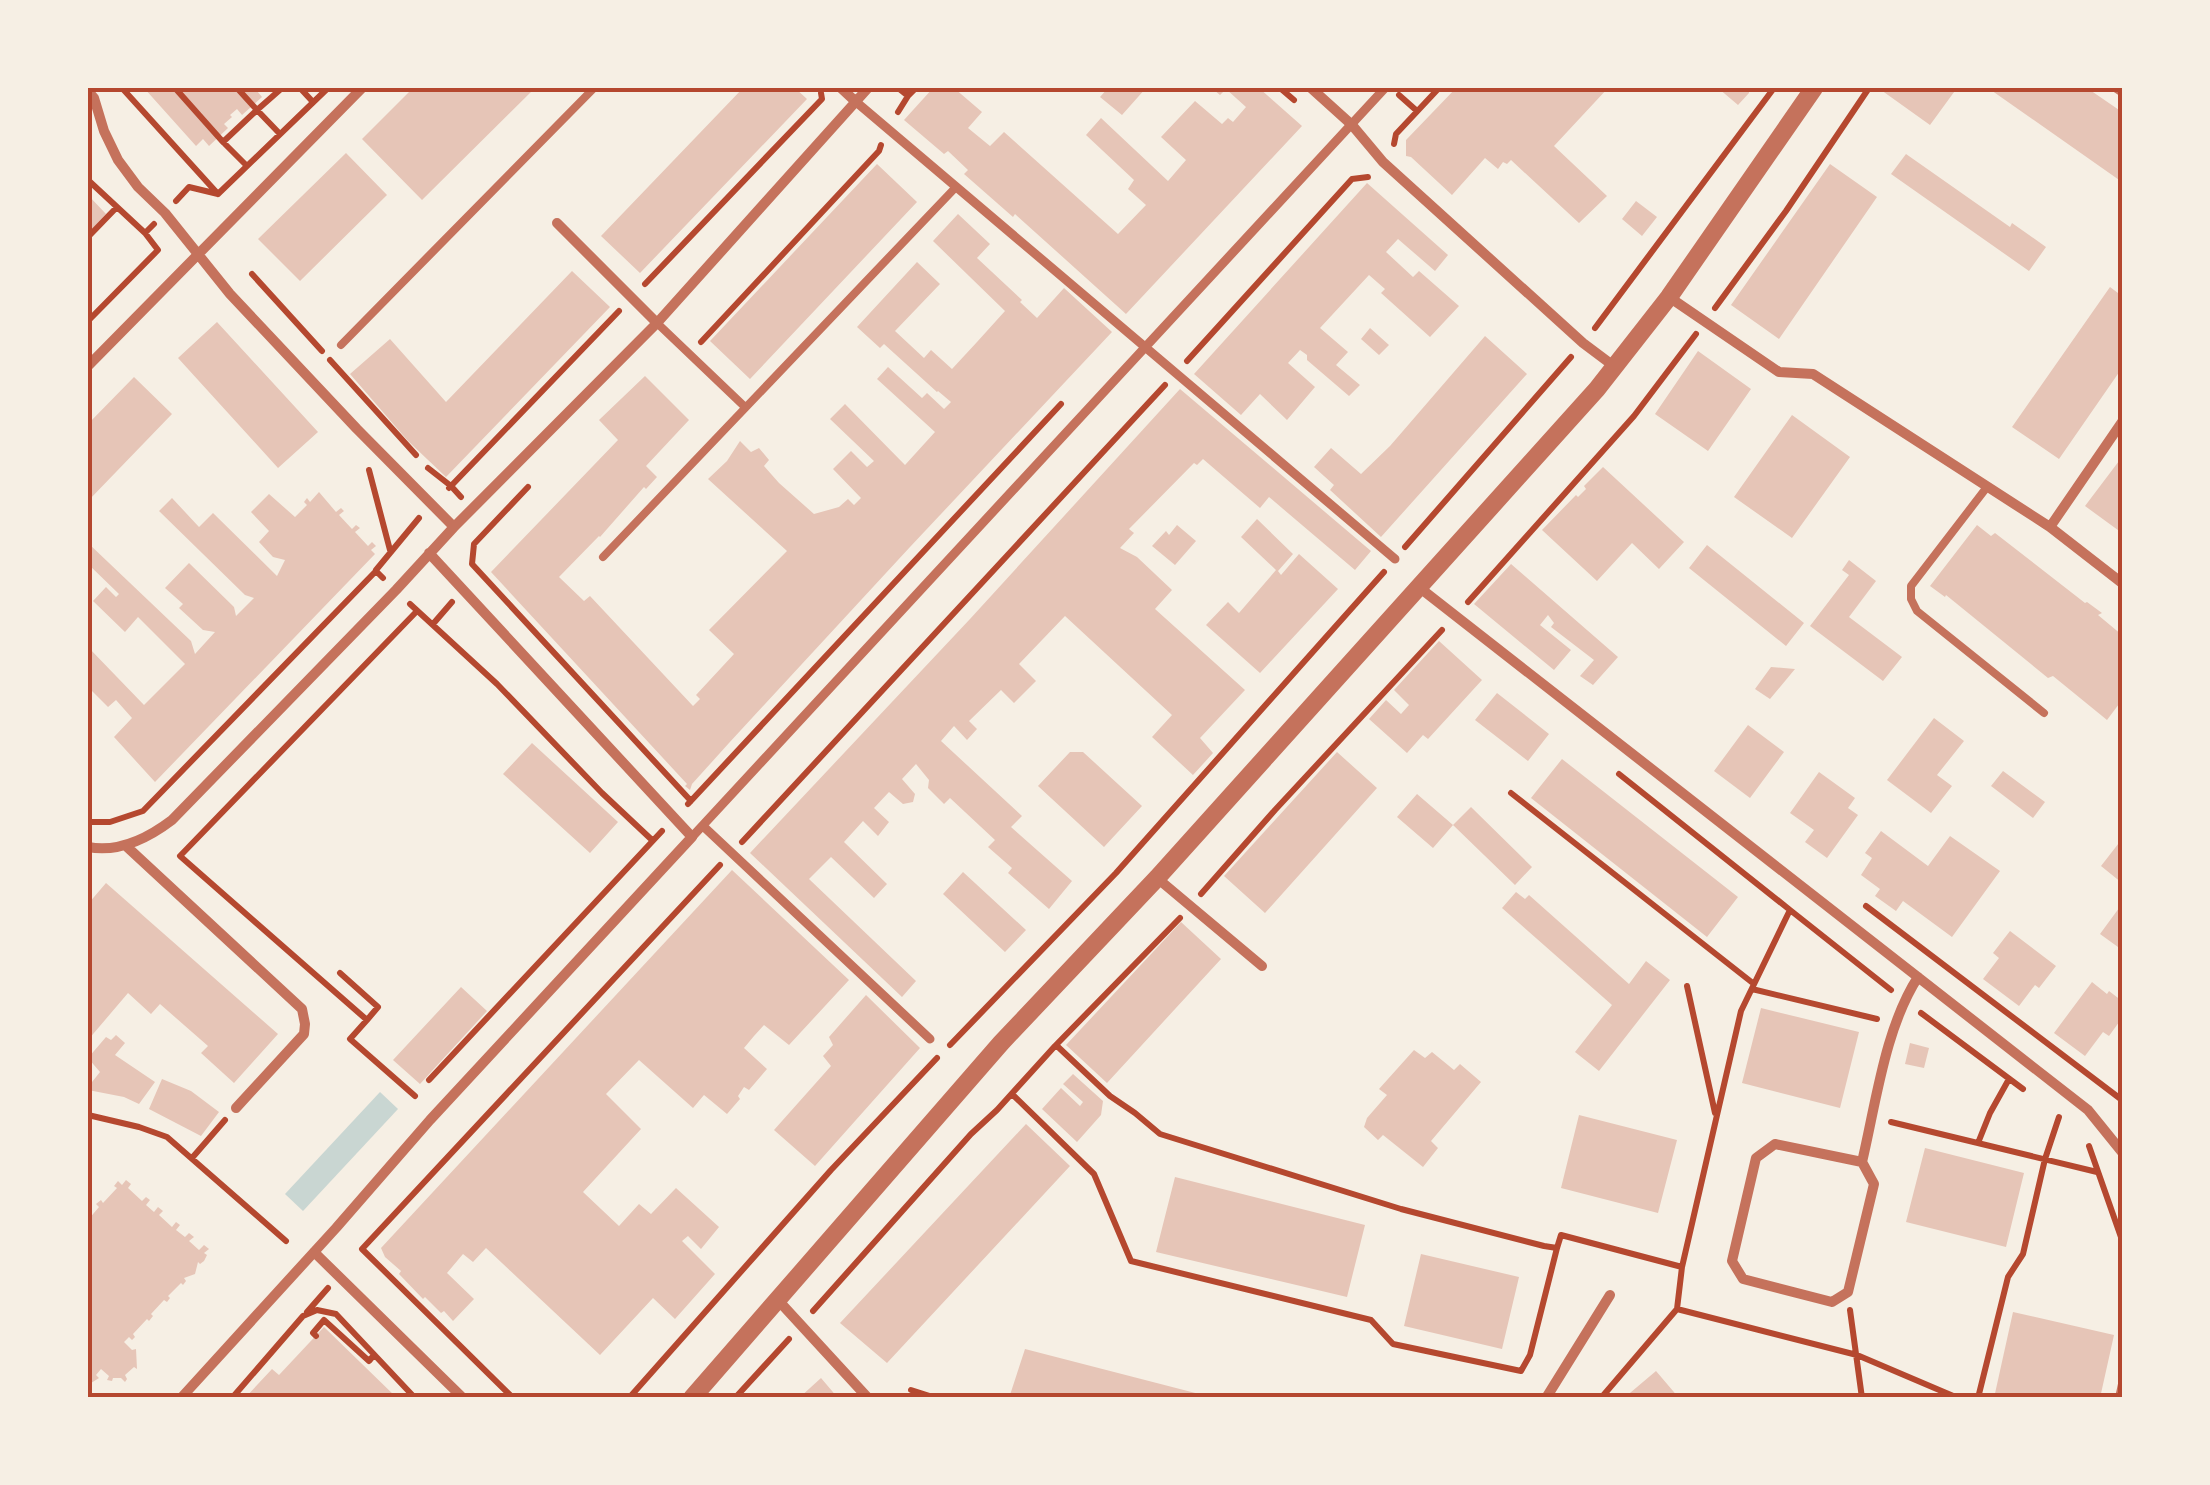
<svg xmlns="http://www.w3.org/2000/svg" width="2210" height="1485" viewBox="0 0 2210 1485" font-family="'Varela Round',sans-serif">
<style>
.water{fill:#c9d6d2}
.building{fill:#e6c5b7}
.lines{fill:none;stroke-linecap:round;stroke-linejoin:round}
.path{stroke:#b5482f;stroke-width:6}
.service{stroke:#c5725c;stroke-width:8}
.pedestrian{stroke:#c5725c;stroke-width:9}
.minor{stroke:#c5725c;stroke-width:10}
.tertiary{stroke:#c5725c;stroke-width:18}
.neatline{fill:none;stroke:#b5482f;stroke-width:4}
</style>
<rect width="100%" height="100%" fill="#f6efe4"/>
<path class="water" d="M380 1092 398 1109 303 1211 285 1194Z"/>
<path class="building" d="M144 88H261L257 91 262 97 242 115 237 109 230 115 232 117 224 124 228 128 209 146 203 139 196 146Z
M413 88H535L422 200 362 139Z
M743 88H795L807 99 640 273 601 236Z
M933 88H954L982 112 968 128 990 146 1004 132 1118 234 1146 205 1128 189 1134 180 1086 135 1101 118 1168 181 1186 160 1161 137 1195 101 1222 124 1228 118 1233 122 1246 107 1226 89 1220 95 1214 90 1216 88H1259L1302 126 1126 314 1015 214 1013 217 964 174 968 170 948 151 944 154 904 120Z
M1108 88H1146L1122 115 1100 97Z
M1456 88H1608L1554 146 1607 196 1579 223 1511 160 1507 164 1503 162 1498 169 1485 158 1452 195 1411 157 1406 156V140Z
M1718 88H1749V93L1738 105Z
M1883 88H1957L1930 125 1881 90Z
M1988 88H2087L2122 112V182Z
M346 153 387 195 300 281 258 239Z
M1906 154 2010 227 2012 223 2046 247 2029 271 1891 174Z
M877 164 917 202 750 379 710 341Z
M1830 164 1877 197 1779 339 1731 305Z
M1367 183 1448 255 1435 271 1398 239 1386 252 1413 277 1419 271 1459 306 1430 337 1381 293 1385 289 1369 275 1320 328 1348 352 1336 365 1360 385 1349 396 1307 360V355L1300 350 1288 363 1315 387 1287 420 1260 394 1241 415 1194 374Z
M88 195 106 214 88 233Z
M1636 201 1657 217 1642 236 1622 219Z
M958 214 990 244 977 258 1022 300 1020 302 1037 318 1064 288 1112 332 910 547 729 743 692 784 690 790 685 786 687 784 491 572 618 440 599 420 645 376 689 420 646 466 657 477 646 489 644 487 600 537 599 536 559 577 584 601 590 596 693 706 700 699 696 695 734 654 709 630 787 551 708 479 727 461 740 441 751 452 759 448 769 460 764 466 779 483 814 514 839 507 848 499 854 505 861 498 833 469 851 451 867 467 874 461 830 419 845 404 905 465 935 432 877 379 888 367 922 398 927 393 944 409 951 402 938 391 937 392 884 344 880 348 857 327 917 262 940 284 895 331 924 358 931 350 952 369 977 342 1005 311 933 241Z
M572 271 610 307 446 477 408 441 350 374 390 339 446 402Z
M2110 287 2122 296V368L2059 459 2012 427Z
M217 322 318 432 278 468 178 358Z
M1370 328 1389 345 1379 355 1361 339Z
M1485 336 1527 374 1381 537 1330 490 1334 485 1314 467 1331 448 1361 474 1390 446Z
M1698 351 1751 389 1708 451 1655 414Z
M134 377 172 414 88 501V424Z
M1180 389 1371 551 1355 570 1269 497 1260 508 1203 459 1197 465 1194 463 1129 529 1134 533 1120 548 1137 557 1172 590 1155 609 1245 690 1200 738 1213 753 1193 775 1152 737 1172 715 1065 616 1019 664 1036 681 1014 703 1001 690 969 721 977 729 967 740 954 726 941 741 1022 816 1011 827 1072 881 1049 909 1008 873 1012 868 988 847 995 840 950 798 944 804 928 788 929 780 916 764 902 779 915 794 913 802 903 804 889 792 874 808 889 822 878 836 863 821 844 842 887 884 874 898 831 857 809 879 916 981 902 997 750 853 970 619Z
M1792 415 1850 457 1792 538 1734 497Z
M2119 461 2122 463V533L2085 506Z
M1603 467 1684 542 1659 569 1632 543 1597 581 1542 530 1576 495 1578 497 1586 489 1584 486Z
M319 492 336 512 341 508 344 511 339 515 352 529 356 525 360 528 355 532 368 546 372 542 376 546 371 550 375 554 155 782 114 737 132 718 116 700 108 707 91 690 88 694V647L144 705 185 664 138 617 125 632 93 601 106 587 116 597 119 594 88 564V543L191 641 195 654 215 632 203 630 179 608 183 604 165 588 189 563 234 607 236 616 254 598 245 595 159 511 172 498 199 527 213 513 277 576 285 560 273 557 259 542 269 531 251 512 269 494 295 517 307 505 304 502 307 498 310 502Z
M1257 519 1293 554 1278 571 1281 575 1299 554 1338 589 1260 673 1206 625 1228 602 1239 613 1276 570 1241 537Z
M1177 525 1196 541 1175 565 1152 546 1166 531 1169 535Z
M1977 525 1991 536 1995 533 2085 603 2087 602 2102 613 2098 615 2122 635V700L2107 720 2053 676 2048 678 1946 595 1945 597 1930 586Z
M1707 545 1804 623 1786 646 1689 568Z
M1849 560 1876 581 1849 617 1902 657 1883 681 1810 626 1849 575 1842 570Z
M1511 564 1618 657 1593 685 1580 676 1594 660 1551 627 1554 623 1548 615 1540 625 1571 650 1554 670 1474 604Z
M1439 641 1482 680 1428 739 1423 735 1407 753 1369 719 1386 700 1401 714 1409 705 1394 690Z
M1771 667 1795 669 1770 699 1755 689Z
M1497 693 1549 734 1528 761 1475 720Z
M1934 718 1964 741 1937 775 1952 786 1931 813 1887 780Z
M1748 725 1784 752 1750 798 1714 771Z
M532 743 618 822 590 853 503 774Z
M1070 752H1083L1142 806 1104 847 1038 786Z
M1337 752 1377 788 1265 913 1224 876Z
M1562 759 1738 897 1707 937 1531 798Z
M2003 771 2045 802 2033 818 1991 786Z
M1819 772 1855 798 1848 808 1858 815 1827 858 1805 842 1814 830 1790 813Z
M1417 794 1453 825 1433 848 1397 817Z
M1471 807 1532 867 1515 885 1453 825Z
M1881 831 1928 866 1950 836 2000 871 1952 937 1903 901 1896 911 1875 896 1880 889 1861 875 1872 858 1865 853Z
M2122 839V883L2101 866Z
M732 870 849 980 789 1045 764 1025 754 1036 744 1048 767 1069 749 1090 744 1087 738 1096 740 1099 727 1114 704 1095 693 1108 639 1060 606 1094 641 1129 583 1192 619 1226 639 1204 651 1214 676 1188 719 1227 701 1249 688 1236 682 1241 715 1274 675 1319 653 1298 600 1355 486 1248 473 1262 463 1254 447 1273 474 1299 453 1321 444 1311 441 1313 425 1297 423 1299 399 1274 401 1271 385 1257 381 1248Z
M963 872 1026 930 1005 952 943 894Z
M106 883 278 1034 234 1083 201 1053 208 1046 160 1004 151 1014 128 993 88 1040V904Z
M1516 892 1525 899 1529 895 1629 984 1646 961 1670 980 1599 1071 1575 1052 1612 1005 1502 908Z
M2122 904V941L2118 947 2100 934Z
M1181 922 1221 959 1107 1083 1066 1045Z
M2010 931 2056 966 2039 988 2035 985 2019 1006 1983 979 1999 958 1993 953Z
M2092 982 2107 994 2109 991 2122 1001V1018L2109 1036 2103 1032 2085 1056 2054 1033Z
M461 987 487 1011 420 1084 393 1060Z
M866 995 920 1048 815 1166 774 1130 831 1066 823 1056 833 1045 829 1037Z
M1761 1008 1859 1032 1840 1108 1742 1083Z
M116 1035 125 1043 115 1055 155 1082 139 1104 124 1097 88 1090V1087L100 1072 88 1058 106 1037 111 1040Z
M1910 1043 1929 1048 1924 1068 1905 1064Z
M1414 1050 1425 1058 1432 1052 1454 1070 1460 1064 1481 1082 1431 1141 1438 1148 1423 1167 1383 1135 1378 1140 1364 1127 1367 1118 1387 1095 1379 1089Z
M1073 1074 1103 1101 1101 1115 1077 1142 1042 1109 1061 1088 1080 1106 1083 1102 1063 1084Z
M162 1079 191 1091 219 1112 201 1136 149 1109Z
M1579 1115 1677 1140 1658 1213 1561 1188Z
M1026 1124 1070 1166 887 1363 840 1323Z
M1925 1148 2024 1173 2006 1247 1906 1222Z
M1175 1177 1365 1225 1347 1297 1156 1252Z
M126 1180 131 1184 128 1188 142 1201 146 1197 150 1200 146 1205 154 1212 158 1207 163 1211 159 1215 172 1227 176 1222 180 1225 176 1230 185 1237 189 1233 194 1237 189 1241 199 1250 204 1245 209 1249 204 1253 207 1255 204 1261 200 1264 198 1262 195 1274 184 1278 186 1281 183 1285 181 1283 168 1296 170 1298 167 1302 164 1300 151 1314 153 1316 149 1321 147 1319 133 1334 135 1337 132 1340 129 1337 124 1342 132 1350 136 1349 137 1369 134 1367 125 1375 127 1379 125 1382 121 1378H113L112 1381 107 1380 109 1376 101 1369 96 1375 99 1378 88 1385V1220L99 1207 96 1204 101 1200 103 1203 117 1188 114 1186 118 1181 122 1185Z
M1421 1254 1519 1277 1502 1349 1404 1326Z
M2013 1312 2114 1335 2100 1398H1994Z
M324 1327 397 1398H245L272 1369 279 1375Z
M1025 1349 1207 1396 1206 1398H1009Z
M1656 1371 1679 1398H1624Z
M821 1378 838 1398H799Z"/>
<g class="lines">
<path class="path" d="M122 88 218 194
M175 88 223 142 257 110 280 134
M237 88 257 110 282 88
M300 88 313 102
M898 88 908 96 916 88
M1280 88 1294 100
M1399 95 1417 111
M898 112 908 96
M223 142 247 166
M1394 144 1396 134 1439 88
M88 180 145 233
M176 201 189 187 218 194 328 88
M88 237 117 207
M252 274 322 351
M645 284 822 99 821 93
M1715 308 1786 211 1869 88
M88 321 158 250 145 233 154 224
M1595 328 1774 88
M701 342 879 151 881 145
M330 360 416 455
M1187 361 1352 179 1368 177
M428 468 451 486 449 488
M369 470 390 550
M528 487 474 544 472 564 691 801
M461 497 451 486 619 311
M1405 547 1571 357
M376 570 419 518
M1468 602 1634 416 1696 334
M410 604 497 684 602 793 652 840
M433 624 452 602
M1619 774 1790 910 1741 1011 1682 1267
M1511 793 1754 984
M688 804 1061 404
M88 822H110L143 811 376 571 383 578
M742 842 1165 385
M1201 894 1275 810 1442 630
M1866 906 2122 1100
M1790 910 1891 990
M340 973 378 1007 367 1020
M1687 986 1715 1113
M1752 989 1877 1019
M1921 1013 2023 1089
M950 1045 1116 873 1384 572
M1056 1045 1110 1096 1135 1113 1160 1134 1401 1209 1544 1246 1557 1248 1561 1235 1682 1267 1677 1309 1601 1398
M429 1080 662 831
M1012 1094 1094 1174 1131 1261 1371 1320 1393 1344 1521 1371 1530 1355 1557 1248
M415 1096 350 1039 367 1020 180 856 417 611
M88 1115 139 1127 167 1137 286 1241
M1891 1122 2097 1172
M1978 1143 1990 1113 2009 1079
M2089 1146 2122 1240
M192 1158 225 1120
M1677 1309 1857 1355 1958 1398
M1850 1310 1862 1398
M813 1311 971 1134 997 1110 1055 1046 1180 918
M307 1312 328 1288
M316 1336 313 1333 324 1320 369 1361 374 1355
M911 1390 936 1398
M232 1398 303 1316 317 1310 336 1314 415 1398
M513 1398 362 1249 720 865
M629 1398 831 1170 937 1058
M735 1398 789 1339
M1978 1398 2008 1277 2023 1254 2045 1159 2059 1117"/>
<path class="service" d="M657 323 745 407
M341 345 594 88
M1987 487 1911 586V599L1917 611 2044 713
M603 557 956 187
M2119 1398 2122 1384"/>
<path class="pedestrian" d="M2116 88 2122 92
M855 101 1395 559
M703 826 930 1039
M692 837 1385 88"/>
<path class="minor" d="M841 88 855 101
M1311 88 1352 125 1383 162 1583 343 1615 367
M88 91 94 98 104 131 118 160 138 187 165 213 230 294 357 429 454 527
M557 223 657 323
M1669 297 1779 372 1813 374 2050 527 2122 583
M88 366 362 88
M2050 527 2122 422
M1420 588 2088 1110 2122 1152
M125 845 302 1009 305 1024 304 1034 236 1108
M88 847C119 853 147 839 172 820L396 590 454 527 657 323 868 88
M1157 878 1262 966
M1862 1162 1874 1184 1848 1292 1832 1302 1743 1279 1732 1261 1756 1158 1775 1144 1862 1162C1876 1103 1885 1028 1918 977
M314 1252 463 1398
M777 1299 868 1398
M181 1398 336 1228 430 1120 692 837 429 553
M1546 1398 1610 1295"/>
<path class="tertiary" d="M692 1398 1001 1043 1157 878 1597 389 1669 297 1814 88"/>
</g>
<rect width="2210" height="1485" fill="none" stroke="#f6efe4" stroke-width="180"/>
<rect x="90" y="90" width="2030" height="1305" class="neatline"/>
</svg>
